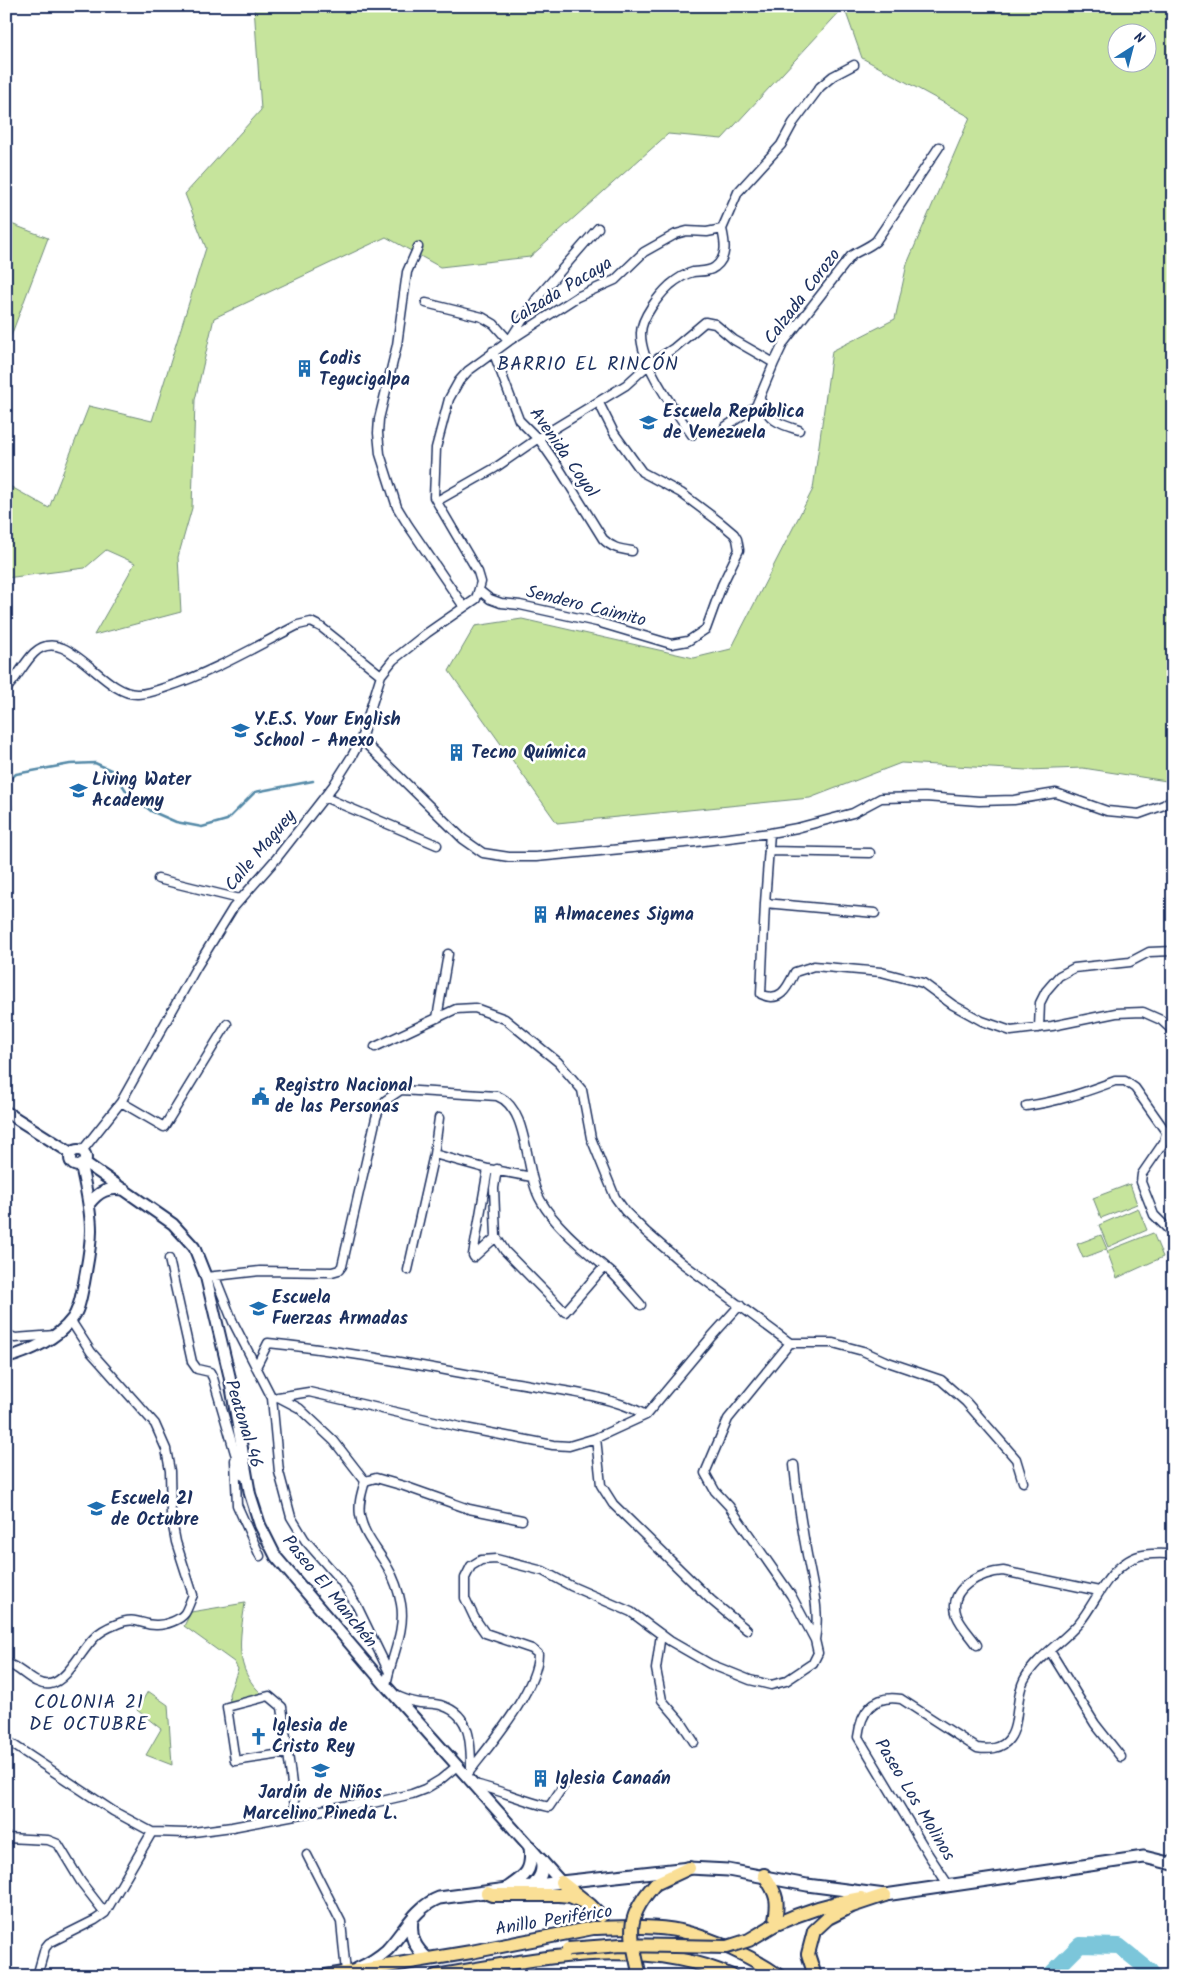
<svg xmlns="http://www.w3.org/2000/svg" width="1179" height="1982" viewBox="0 0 1179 1982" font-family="Kalam,sans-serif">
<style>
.green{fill:#c6e49c;stroke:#708a7d;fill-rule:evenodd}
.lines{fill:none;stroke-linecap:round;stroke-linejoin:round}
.stream{stroke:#558aa8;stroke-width:2.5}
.river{stroke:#7bc6da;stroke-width:16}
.minor-casing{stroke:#1b2f5e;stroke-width:11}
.tertiary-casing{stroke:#1b2f5e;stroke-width:14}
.secondary-casing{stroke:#1b2f5e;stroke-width:15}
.trunk-casing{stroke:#1b2f5e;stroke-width:16}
.minor{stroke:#fff;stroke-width:8}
.tertiary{stroke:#fff;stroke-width:10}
.secondary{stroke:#fff;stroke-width:11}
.trunk{stroke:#fadf96;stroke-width:12}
.trunk-bridge-casing{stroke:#1b2f5e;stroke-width:16;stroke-linecap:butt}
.trunk-bridge{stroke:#fadf96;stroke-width:12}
.labels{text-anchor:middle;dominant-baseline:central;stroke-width:5;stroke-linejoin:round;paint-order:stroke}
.street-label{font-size:18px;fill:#1b2f5e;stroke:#fff}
.poi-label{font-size:18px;font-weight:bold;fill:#1b2f5e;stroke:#fff;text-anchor:start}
.neighbourhood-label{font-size:19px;letter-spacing:1px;fill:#1b2f5e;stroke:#fff}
</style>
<rect width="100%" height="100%" fill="#fff"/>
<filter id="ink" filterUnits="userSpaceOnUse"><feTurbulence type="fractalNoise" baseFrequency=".02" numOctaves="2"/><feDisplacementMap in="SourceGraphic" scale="10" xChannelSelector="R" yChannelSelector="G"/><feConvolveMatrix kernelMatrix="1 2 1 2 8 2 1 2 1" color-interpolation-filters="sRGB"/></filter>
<g filter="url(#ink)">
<path class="green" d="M254 6H1173V782L1083 768 1027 770 901 763 810 798 557 823 449 671 475 626 522 619 694 658 731 649 813 489 832 351 895 319 907 264 970 117 862 58 844 7 722 139 668 134 530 257 440 267 386 237 214 318 195 400 192 508 178 557 181 612 94 635 135 563 106 550 85 568 6 578V484L49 508 89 406 152 421 206 248 185 194 261 110ZM1116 32H1146V62H1116Z
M6 222 48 238 6 349Z
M1130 1184 1137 1204 1101 1218 1093 1198Z
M1138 1208 1147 1230 1108 1247 1099 1225Z
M1153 1233 1163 1257 1117 1278 1107 1251Z
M1101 1235 1107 1249 1083 1258 1077 1244Z
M245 1603C240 1639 233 1669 263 1695L230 1703 229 1694 238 1669 234 1662 184 1626 191 1612Z
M148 1691 168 1705 172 1765 146 1755 161 1729 137 1710Z"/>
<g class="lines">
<path class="stream" d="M6 851C16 826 11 807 8 781L16 774 70 764 95 763 113 771 127 792 151 811 176 822 202 827 227 820 255 792 313 781"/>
<path class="river" d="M1049 1976 1080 1945 1119 1946 1150 1971 1154 1976"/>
<defs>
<path id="minor" d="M722 229 738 192 781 145 793 123 820 87 833 76 854 65
M418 247 407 272 397 345 379 419 378 433 380 454 397 507 408 525 464 607
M426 303 482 317 494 324 509 341 537 298 598 228
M493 351 519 420 541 442 559 468 603 539C612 548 619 549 632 551
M760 399C768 420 778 424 799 430
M725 427 756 406 774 363
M692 435C675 410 640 364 641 333 641 318 659 295 670 285 676 280 685 274 693 272 701 271 709 272 715 267 728 257 725 242 722 229
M437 501 495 468 537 439 626 385 648 365 674 348 705 322 715 324 734 340 774 363 784 342 851 256C859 250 868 248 876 241L939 147
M480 591 490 599 501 603 520 605 597 622 671 644 688 641 706 629 722 585 739 550 737 539 734 534 721 523 681 493 642 472 614 433 599 403
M6 689C17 678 24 663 34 653 66 622 103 696 138 694 148 694 158 690 167 687 213 672 255 647 298 625L311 622 321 627 381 675
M361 739 463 839 483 853 509 857H536L696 842 770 833 797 828 853 813 881 798 925 797 979 801 1014 800 1056 793 1107 811 1139 814 1164 805 1173 798
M324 797 437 845
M770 833 765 903 761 994C781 1004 788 986 795 972L814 966 881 972 923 983 953 1005 982 1021 1011 1031 1052 1026 1116 1013 1143 1012 1161 1020 1173 1031
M769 851 870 853
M158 879 240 899
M765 903 875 913
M437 1018 448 954
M1039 1028 1040 1003 1046 991 1059 976 1074 968 1130 962 1149 952 1173 951
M375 1047 456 1009 475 1008 505 1019 558 1062 582 1090 591 1138 615 1197 625 1211 646 1232 682 1263 790 1343H833L863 1351 885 1361 941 1380 966 1402 1016 1459 1023 1482
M121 1102 164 1127 227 1024
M1026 1106C1058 1102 1085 1092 1115 1081H1125L1135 1088 1166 1132 1164 1142 1142 1174 1141 1182 1154 1215 1173 1234
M82 1151 121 1102 196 968 233 908 276 859 333 786 352 756 361 739 381 675 393 660 427 633 476 599 481 582 478 572 434 497 436 448 449 399 459 381 468 371 509 341 577 297 615 280 644 252 676 234 687 231 707 232 722 229
M434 1154 488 1169 532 1177
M488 1169 473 1255 474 1257 496 1237
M497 1169 494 1188 496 1237 505 1251 565 1312 604 1267
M169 1259 192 1362 197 1369 210 1372 213 1378 235 1453 243 1476
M408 1270 434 1154 439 1118
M206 1277 260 1271 332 1272 339 1270 342 1266 376 1118 380 1107 386 1100 401 1090 497 1096C530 1108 524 1173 541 1201 556 1228 590 1254 613 1274 623 1284 632 1295 641 1305
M215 1277 233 1322 272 1398 279 1472 291 1517 305 1540 341 1581 357 1606 388 1670
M6 1334 15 1338 55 1335
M256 1367 268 1343C348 1351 426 1367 506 1381 550 1389 607 1394 646 1415
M278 1397 299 1408 334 1441 365 1481C362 1492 358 1503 360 1515 363 1535 379 1551 388 1568 394 1578 399 1593 401 1604 406 1632 390 1659 386 1686
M272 1398 309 1392 460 1427 553 1445 569 1446 596 1438 646 1415 712 1336 740 1305
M596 1438 601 1485 613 1504 711 1600 747 1630
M235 1460 237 1505 260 1556
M794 1465C797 1497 802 1529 808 1560 813 1587 820 1612 815 1640
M365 1481 376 1478 404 1486 469 1509 522 1520
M661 1634 656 1669 662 1700 681 1722 694 1742
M977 1645C971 1636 961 1626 957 1616 946 1588 982 1572 1003 1571L1099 1591
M1050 1651 1095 1724 1121 1757
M6 1663C21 1667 34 1687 50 1684 67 1681 81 1651 94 1638 99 1632 109 1627 117 1624 136 1615 142 1626 157 1625 166 1625 180 1620 185 1613 188 1608 190 1601 193 1595L176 1542 171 1516 170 1471 166 1449 155 1424 91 1352 71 1321
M397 1696C404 1699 412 1702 420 1703 427 1704 436 1703 443 1706 471 1715 471 1744 471 1769
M6 1740 113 1811 152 1832 186 1833 232 1827 349 1805 373 1803 412 1794 425 1789 440 1780 457 1766
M288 1753 235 1761 227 1707 269 1696 282 1707 296 1815
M466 1776C488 1747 538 1690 538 1654L532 1649 485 1633 474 1617 465 1598V1578L471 1566 481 1560 496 1559 543 1571 571 1586 631 1612 670 1641 710 1664 750 1680 771 1685 786 1681 813 1663 818 1653 815 1640 791 1595 729 1506 715 1491 705 1473 728 1419 790 1343
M474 1784C500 1790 523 1801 549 1807L566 1782
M6 1838 48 1840 58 1844 81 1882 105 1913
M307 1855 341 1922 346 1972
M949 1886 928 1854 858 1737C861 1712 873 1694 901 1699L977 1748C988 1750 1002 1749 1009 1739 1020 1725 1015 1697 1024 1680 1036 1657 1062 1643 1079 1623 1096 1602 1104 1576 1128 1561 1142 1552 1157 1554 1173 1554
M37 1976 45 1948 49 1943 95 1920 105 1913 152 1832"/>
<path id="tertiary" d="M6 1112 71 1153
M70 1158a8 8 0 1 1 16 0a8 8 0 1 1-16 0Z
M84 1162 173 1224 194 1247 206 1277 229 1374 250 1494 260 1525 276 1557 386 1686 561 1882
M89 1204C99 1191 108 1187 125 1190
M6 1358C29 1352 58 1338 72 1319 80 1309 81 1295 84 1283 87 1265 91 1248 91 1230 91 1208 85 1186 81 1165"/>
<path id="secondary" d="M532 1887C540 1878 544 1872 541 1860
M506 1889C525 1876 533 1872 530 1847
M412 1919C410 1937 414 1947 428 1959
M357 1969C368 1964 378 1958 387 1950 404 1932 415 1907 439 1898L561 1882 689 1868 728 1870 807 1885 885 1895 1144 1857 1173 1864"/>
<path id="trunk" d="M764 1875C778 1895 779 1902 774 1925
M561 1882 590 1905 601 1916
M655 1884 689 1868
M487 1893 492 1895H559L570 1896 590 1905
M774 1925C802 1912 829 1903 861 1898
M326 1976 471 1952 593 1928C622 1927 653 1925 681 1931 714 1939 751 1956 779 1976
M436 1976C532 1960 639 1934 732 1976
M815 1976 808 1954 814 1931 828 1918 852 1906 885 1895"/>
</defs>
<use href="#minor" class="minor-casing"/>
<use href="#tertiary" class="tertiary-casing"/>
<use href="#secondary" class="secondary-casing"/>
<use href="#trunk" class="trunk-casing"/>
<use href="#minor" class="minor"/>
<use href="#tertiary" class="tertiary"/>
<use href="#secondary" class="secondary"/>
<use href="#trunk" class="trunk"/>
<defs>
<path id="trunk-bridge" d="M568 1949 621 1945 727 1947 749 1940 774 1925
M639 1972C630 1931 625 1918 655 1884"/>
</defs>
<use href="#trunk-bridge" class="trunk-bridge-casing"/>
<use href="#trunk-bridge" class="trunk-bridge"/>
</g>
</g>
<defs>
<symbol id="building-bare" viewBox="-9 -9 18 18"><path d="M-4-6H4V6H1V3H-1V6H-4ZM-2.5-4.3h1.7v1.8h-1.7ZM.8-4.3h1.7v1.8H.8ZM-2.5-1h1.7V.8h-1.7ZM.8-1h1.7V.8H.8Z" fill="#1f6fb2" stroke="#fff" stroke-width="2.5" paint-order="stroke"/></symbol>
<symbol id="school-bare" viewBox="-9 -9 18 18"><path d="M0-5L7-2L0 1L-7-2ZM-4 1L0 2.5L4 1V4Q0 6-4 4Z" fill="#1f6fb2" stroke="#fff" stroke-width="2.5" paint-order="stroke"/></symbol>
<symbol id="civic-bare" viewBox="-9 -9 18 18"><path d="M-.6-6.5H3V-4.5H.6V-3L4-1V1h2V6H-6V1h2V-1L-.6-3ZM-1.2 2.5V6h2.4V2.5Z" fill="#1f6fb2" stroke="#fff" stroke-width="2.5" paint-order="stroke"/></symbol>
<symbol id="church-bare" viewBox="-9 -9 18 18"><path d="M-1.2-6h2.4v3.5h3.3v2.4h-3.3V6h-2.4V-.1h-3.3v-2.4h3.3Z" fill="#1f6fb2" stroke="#fff" stroke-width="2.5" paint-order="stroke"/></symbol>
</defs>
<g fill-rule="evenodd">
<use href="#building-bare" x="292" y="356" width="25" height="25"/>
<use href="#school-bare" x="636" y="410" width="25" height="25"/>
<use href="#school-bare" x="228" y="718" width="25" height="25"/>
<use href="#building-bare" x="444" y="740" width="25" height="25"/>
<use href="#school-bare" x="66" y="778" width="25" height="25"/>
<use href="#building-bare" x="528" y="902" width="25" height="25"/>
<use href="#civic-bare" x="248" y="1084" width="25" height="25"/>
<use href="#school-bare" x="246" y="1296" width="25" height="25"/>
<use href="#school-bare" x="84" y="1496" width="25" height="25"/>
<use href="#church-bare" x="246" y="1724" width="25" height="25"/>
<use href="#school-bare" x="308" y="1758" width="25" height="25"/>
<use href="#building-bare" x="528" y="1766" width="25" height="25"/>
</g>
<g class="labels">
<g class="street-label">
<text transform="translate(561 292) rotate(-31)">Calzada Pacaya</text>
<text transform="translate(803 297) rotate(-53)">Calzada Corozo</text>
<text transform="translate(563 453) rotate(55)">Avenida Coyol</text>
<text transform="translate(586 607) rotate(14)">Sendero Caimito</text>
<text transform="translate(261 851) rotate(-50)">Calle Maguey</text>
<text transform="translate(243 1424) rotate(73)">Peatonal 46</text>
<text transform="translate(329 1592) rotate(51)">Paseo El Manchén</text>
<text transform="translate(914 1800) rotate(59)">Paseo Los Molinos</text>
<text transform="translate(554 1921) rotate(-9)">Anillo Periférico</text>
</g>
<g class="poi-label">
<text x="319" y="359">Codis<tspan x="319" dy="21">Tegucigalpa</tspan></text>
<text x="663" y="412">Escuela República<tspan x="663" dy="21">de Venezuela</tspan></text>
<text x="254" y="720">Y.E.S. Your English<tspan x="254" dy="21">School - Anexo</tspan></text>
<text x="471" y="753">Tecno Química</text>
<text x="92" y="780">Living Water<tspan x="92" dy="21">Academy</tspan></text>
<text x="555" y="915">Almacenes Sigma</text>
<text x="275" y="1086">Registro Nacional<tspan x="275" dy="21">de las Personas</tspan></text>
<text x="272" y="1298">Escuela<tspan x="272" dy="21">Fuerzas Armadas</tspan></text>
<text x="111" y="1499">Escuela 21<tspan x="111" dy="21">de Octubre</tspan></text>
<text x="272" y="1726">Iglesia de<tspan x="272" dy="21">Cristo Rey</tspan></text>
<text x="555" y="1779">Iglesia Canaán</text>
<text x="320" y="1793" text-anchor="middle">Jardín de Niños<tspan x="320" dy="21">Marcelino Pineda L.</tspan></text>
</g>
<g class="neighbourhood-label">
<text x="588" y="365">BARRIO EL RINCÓN</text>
<text x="89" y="1703">COLONIA 21<tspan x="89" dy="22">DE OCTUBRE</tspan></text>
</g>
</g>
<rect width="1179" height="1982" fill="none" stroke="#fff" stroke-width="25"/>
<rect x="12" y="12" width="1154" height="1957" fill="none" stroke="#1b2f5e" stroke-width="2" filter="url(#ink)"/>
<g transform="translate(1132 48) rotate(36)"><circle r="24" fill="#ffffff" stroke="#a4acbf"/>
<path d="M0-4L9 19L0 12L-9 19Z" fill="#1f6fb2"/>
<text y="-8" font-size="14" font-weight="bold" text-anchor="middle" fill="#1b2f5e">N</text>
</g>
</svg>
